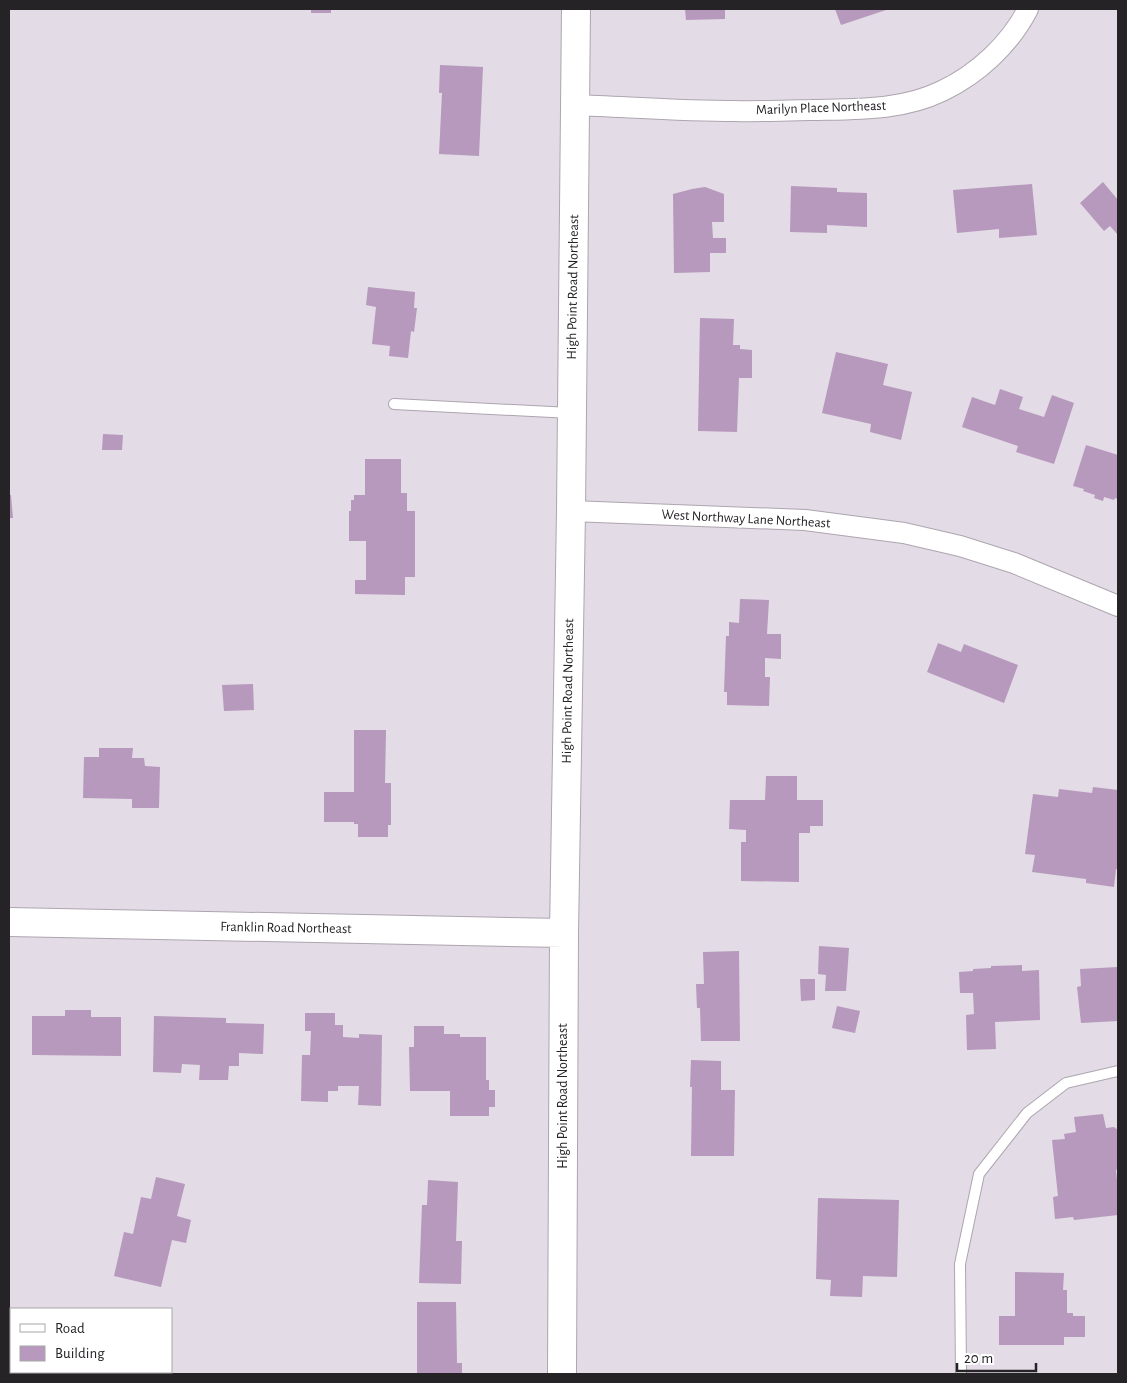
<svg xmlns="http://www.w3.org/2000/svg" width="1127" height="1383" viewBox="0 0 1127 1383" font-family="'Alegreya Sans',sans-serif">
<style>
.building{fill:#b699bc}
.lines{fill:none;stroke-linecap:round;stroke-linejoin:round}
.lane-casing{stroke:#ada5af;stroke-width:12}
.street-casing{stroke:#ada5af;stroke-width:22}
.secondary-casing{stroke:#ada5af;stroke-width:30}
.lane{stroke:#fff;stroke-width:10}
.street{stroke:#fff;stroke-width:20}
.secondary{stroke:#fff;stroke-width:28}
.labels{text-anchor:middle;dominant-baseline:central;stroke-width:4.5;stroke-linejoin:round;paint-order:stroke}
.street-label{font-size:14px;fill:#262327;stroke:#fff}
</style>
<rect width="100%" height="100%" fill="#e3dbe5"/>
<path class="building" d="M311 9H331V13H311Z
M685 9H725V19L686 20Z
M835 9H889L841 25Z
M440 65 483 67 479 156 439 154 442 93H439Z
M1103 182 1118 200V235L1110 226 1104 231 1080 203Z
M1032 184 1037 235 999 238V229L957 233 953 190Z
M791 186 837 188V192L867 193V227L827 225V233L790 232Z
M705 187 724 194V222H712L713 238H726V253H710V272L674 273 673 194 692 189Z
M368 287 415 292 414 308H417L414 332 411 331 408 358 389 356 390 346 372 344 376 307 366 305Z
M700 318 734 319 733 345H740V349L752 350V378H739L737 432 698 431Z
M836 352 888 364 883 385 912 392 901 440 870 432 871 424 822 413Z
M1000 389 1023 397 1019 409 1044 417 1052 395 1074 403 1054 464 1016 452 1018 446 962 427 972 397 995 405Z
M103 434 123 435 122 450H102Z
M1086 445 1118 455V499L1115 498 1114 500 1104 497 1103 501 1094 498 1095 495 1083 491 1084 489 1073 486Z
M365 459H401V493H407V511H415V577H405V595L355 594V580H366V541H349V511H351V500H354V495H365Z
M9 495H11L13 518H9Z
M740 599 769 600 767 634H781V659L765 658V677H770L769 706 727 705V692H724L726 636H729V622L739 623Z
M938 643 961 652 964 644 1018 665 1004 703 927 672Z
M253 684 254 710 224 711 222 685Z
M354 730H386L385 783H391V825H388V837H358V824H354V822H324V792H354Z
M99 748H133L132 758H144L145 766 160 767 159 808H132V799L83 798 84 757H99Z
M766 776H797V800H823V826H810V833H799V882L741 881V842H746V830L729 829 730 800H765Z
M1093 787 1118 790V869H1116L1114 887 1086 883V879L1032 872 1035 855 1025 854 1033 794 1058 797 1059 789 1092 793Z
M819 946 849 948 846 991H825L826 975 818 974Z
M739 951 740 1041H701L700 1008H697L696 984H704L703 952Z
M1022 965V971L1039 970 1040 1020 995 1022 996 1049 967 1050 966 1015 974 1014 973 993H960L959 972 973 971V969L991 968V966Z
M1118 967V1021L1081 1023 1077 987 1081 986 1080 969Z
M800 979H815V1000L801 1001Z
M837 1006 860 1011 855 1033 832 1028Z
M65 1010H91V1017H121V1056L32 1055V1016H65Z
M305 1013H335V1025H343V1037L359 1038V1034L382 1035 381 1106 358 1105 359 1086H338V1091H328V1102L301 1101 302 1055H310L311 1031H305Z
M154 1016 226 1018V1023L264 1024 263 1054 239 1053V1066H229L228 1080H199L200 1065 182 1064 181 1073 153 1072Z
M414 1026H444V1034H460V1037H486V1080H489V1090H495V1107H489V1116H450V1091H410L409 1047H414Z
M691 1060 721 1061V1090H735L734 1156H691L692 1087H690Z
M1103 1114 1106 1128 1114 1127 1118 1130V1169L1116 1170 1118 1190V1215L1074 1220 1073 1217 1055 1219 1053 1197 1058 1196 1052 1140 1065 1139 1064 1134 1076 1132 1074 1117Z
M156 1177 185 1184 177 1216 191 1220 186 1243 172 1240 161 1287 114 1276 124 1232 133 1234 141 1197 151 1199Z
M428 1180 458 1182 456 1241H462L461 1284 419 1283 422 1205H427Z
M818 1198 899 1200 897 1277 863 1276 862 1297 830 1296 831 1280 816 1279Z
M1015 1272 1064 1273 1063 1290H1067V1313H1073V1316H1085V1337H1064V1345H999V1316H1015Z
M417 1302H456L457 1363H462V1374H426V1373H417Z
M27 1372H101L102 1374H29Z"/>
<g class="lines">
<defs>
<path id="lane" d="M394 404 571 413
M961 1374 960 1264 979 1174 1027 1113 1066 1083 1118 1071"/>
<path id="street" d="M575 105C629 107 682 111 735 111 760 112 786 110 811 110 855 109 901 111 942 91 978 74 1010 44 1028 9
M571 511 805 520 904 533 960 546 1014 563 1118 606"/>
<path id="secondary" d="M9 922 564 933
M562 1374 564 933 571 511 576 9"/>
</defs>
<use href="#lane" class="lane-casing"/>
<use href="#street" class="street-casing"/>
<use href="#secondary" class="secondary-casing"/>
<use href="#lane" class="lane"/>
<use href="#street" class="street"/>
<use href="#secondary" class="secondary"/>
</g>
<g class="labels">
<g class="street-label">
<text transform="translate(821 108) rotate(-2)">Marilyn Place Northeast</text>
<text transform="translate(573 287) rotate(-89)">High Point Road Northeast</text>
<text transform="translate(746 519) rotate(3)">West Northway Lane Northeast</text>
<text transform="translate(568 691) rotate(-89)">High Point Road Northeast</text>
<text transform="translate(286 928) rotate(1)">Franklin Road Northeast</text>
<text transform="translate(563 1096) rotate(-90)">High Point Road Northeast</text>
</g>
</g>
<rect width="1127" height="1383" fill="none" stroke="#262327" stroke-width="20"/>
<rect x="10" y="1308" width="162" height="65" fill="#ffffff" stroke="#a8a7a9"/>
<rect x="20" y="1324" width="25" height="8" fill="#ffffff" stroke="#a8a7a9"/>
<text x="55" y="1333" font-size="15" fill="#262327">Road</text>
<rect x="20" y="1346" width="25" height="15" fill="#b699bc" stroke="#a8a7a9"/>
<text x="55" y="1358" font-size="15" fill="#262327">Building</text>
<path d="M957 1363v8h79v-8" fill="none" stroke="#262327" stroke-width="2.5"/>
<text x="964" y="1363" font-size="15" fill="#262327" stroke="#ffffff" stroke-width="4" paint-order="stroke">20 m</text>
</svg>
